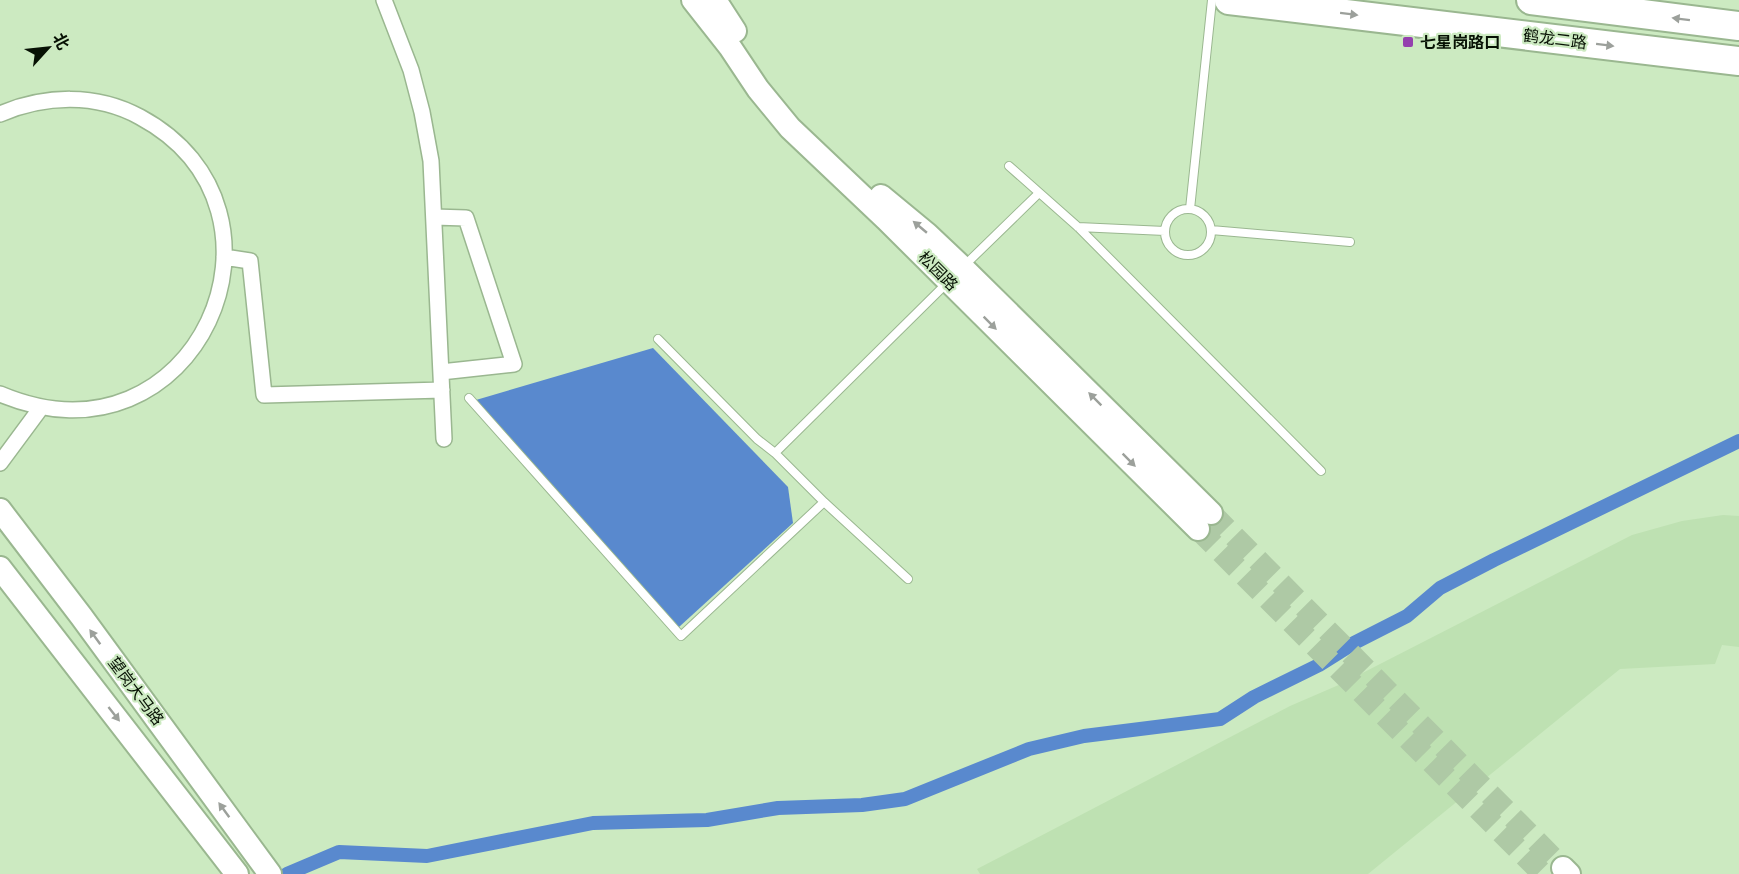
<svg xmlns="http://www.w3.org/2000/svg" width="1739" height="874" viewBox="0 0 1739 874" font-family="Roboto,'Noto Sans SC',sans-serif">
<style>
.built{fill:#bee1b2}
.water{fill:#5989ce}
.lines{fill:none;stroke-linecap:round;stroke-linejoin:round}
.canal{stroke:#5989ce;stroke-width:14}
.secondary-tunnel{stroke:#aec9a5;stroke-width:22;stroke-dasharray:22 11;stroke-linecap:butt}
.lane-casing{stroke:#9ab790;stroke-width:10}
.street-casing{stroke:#9ab790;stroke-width:18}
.secondary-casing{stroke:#9ab790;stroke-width:26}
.highway-casing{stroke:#9ab790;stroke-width:32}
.lane{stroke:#fff;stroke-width:8}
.street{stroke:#fff;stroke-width:15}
.secondary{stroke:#fff;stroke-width:22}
.highway{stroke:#fff;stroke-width:28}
.oneway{fill:#9ca09b}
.poi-dot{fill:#9440ae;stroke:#cceac1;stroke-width:2}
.labels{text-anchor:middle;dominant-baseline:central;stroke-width:4.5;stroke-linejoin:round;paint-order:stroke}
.street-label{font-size:16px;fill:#071104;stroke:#cceac1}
.poi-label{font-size:16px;font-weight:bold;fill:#071104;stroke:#cceac1;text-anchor:start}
</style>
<rect width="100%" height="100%" fill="#cceac1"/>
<path class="built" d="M1723 515 1739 516V647L1722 645 1715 664 1620 669 1368 874H980L977 869 1290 706 1341 684 1632 535 1682 521Z"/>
<path class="water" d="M653 348 788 487 793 523 679 627 476 400Z"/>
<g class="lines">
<path class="canal" d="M287 874 339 852 427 856 593 823 707 820 778 808 862 805 905 799 1029 749 1084 736 1220 719 1254 697 1319 665 1354 643 1407 616 1440 588 1494 560 1739 441"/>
<path class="secondary-tunnel" d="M1211 513 1563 868
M1198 529 1543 874"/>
<defs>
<path id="lane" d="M1009 166 1078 227 1321 471
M1190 209 1212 0
M1165 232a23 23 0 1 1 46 0a23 23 0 1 1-46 0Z
M1078 227 1165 231
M1211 230 1350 242
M965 265 1039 193
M658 339 757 439 775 453 824 502 908 579
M469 398 681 636 824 502
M775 453 947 283"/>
<path id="street" d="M384 0 411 70 422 112 431 161 444 439
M0 114C45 95 96 93 140 117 313 210 196 477 0 394
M434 217 466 218 514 364 441 372
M224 257 250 261 264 395 442 390
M0 463 40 409"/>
<path id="secondary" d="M693 0 730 47 758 89 790 128 886 219 1198 529
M715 0 735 31
M881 196 927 234 962 267 1211 513
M0 510 81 616 270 874
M0 568 237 874
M1563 868 1569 874"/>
<path id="highway" d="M1229 0 1739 61
M1531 0 1739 26"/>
</defs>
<use href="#lane" class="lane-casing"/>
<use href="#street" class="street-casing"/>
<use href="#secondary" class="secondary-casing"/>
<use href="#highway" class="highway-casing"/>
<use href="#lane" class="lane"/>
<use href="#street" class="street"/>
<use href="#secondary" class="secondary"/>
<use href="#highway" class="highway"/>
</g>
<defs><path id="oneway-solid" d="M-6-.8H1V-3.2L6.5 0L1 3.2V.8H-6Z" transform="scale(1.5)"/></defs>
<g class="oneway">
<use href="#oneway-solid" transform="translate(1349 14) rotate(7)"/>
<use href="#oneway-solid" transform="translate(1681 19) rotate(-173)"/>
<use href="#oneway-solid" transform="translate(1605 45) rotate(7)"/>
<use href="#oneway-solid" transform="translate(920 227) rotate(-140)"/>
<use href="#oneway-solid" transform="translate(990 323) rotate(45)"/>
<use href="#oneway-solid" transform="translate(1095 399) rotate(-135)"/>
<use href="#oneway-solid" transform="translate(1129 460) rotate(45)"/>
<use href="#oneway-solid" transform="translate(95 637) rotate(-126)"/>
<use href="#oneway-solid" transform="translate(114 714) rotate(52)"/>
<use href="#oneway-solid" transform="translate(224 810) rotate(-126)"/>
</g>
<rect class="poi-dot" x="1402" y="36" width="12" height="12" rx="3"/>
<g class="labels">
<g class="street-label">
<text transform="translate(1555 39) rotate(7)">鹤龙二路</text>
<text transform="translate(938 271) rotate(45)">松园路</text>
<text transform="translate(136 691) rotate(53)">望岗大马路</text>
</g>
<g class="poi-label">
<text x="1420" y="42">七星岗路口</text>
</g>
</g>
<g transform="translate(48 48) rotate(63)" stroke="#cceac1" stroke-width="4.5" paint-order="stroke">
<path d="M0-4.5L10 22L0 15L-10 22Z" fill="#071104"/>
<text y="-9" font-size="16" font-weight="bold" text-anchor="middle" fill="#071104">北</text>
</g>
</svg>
